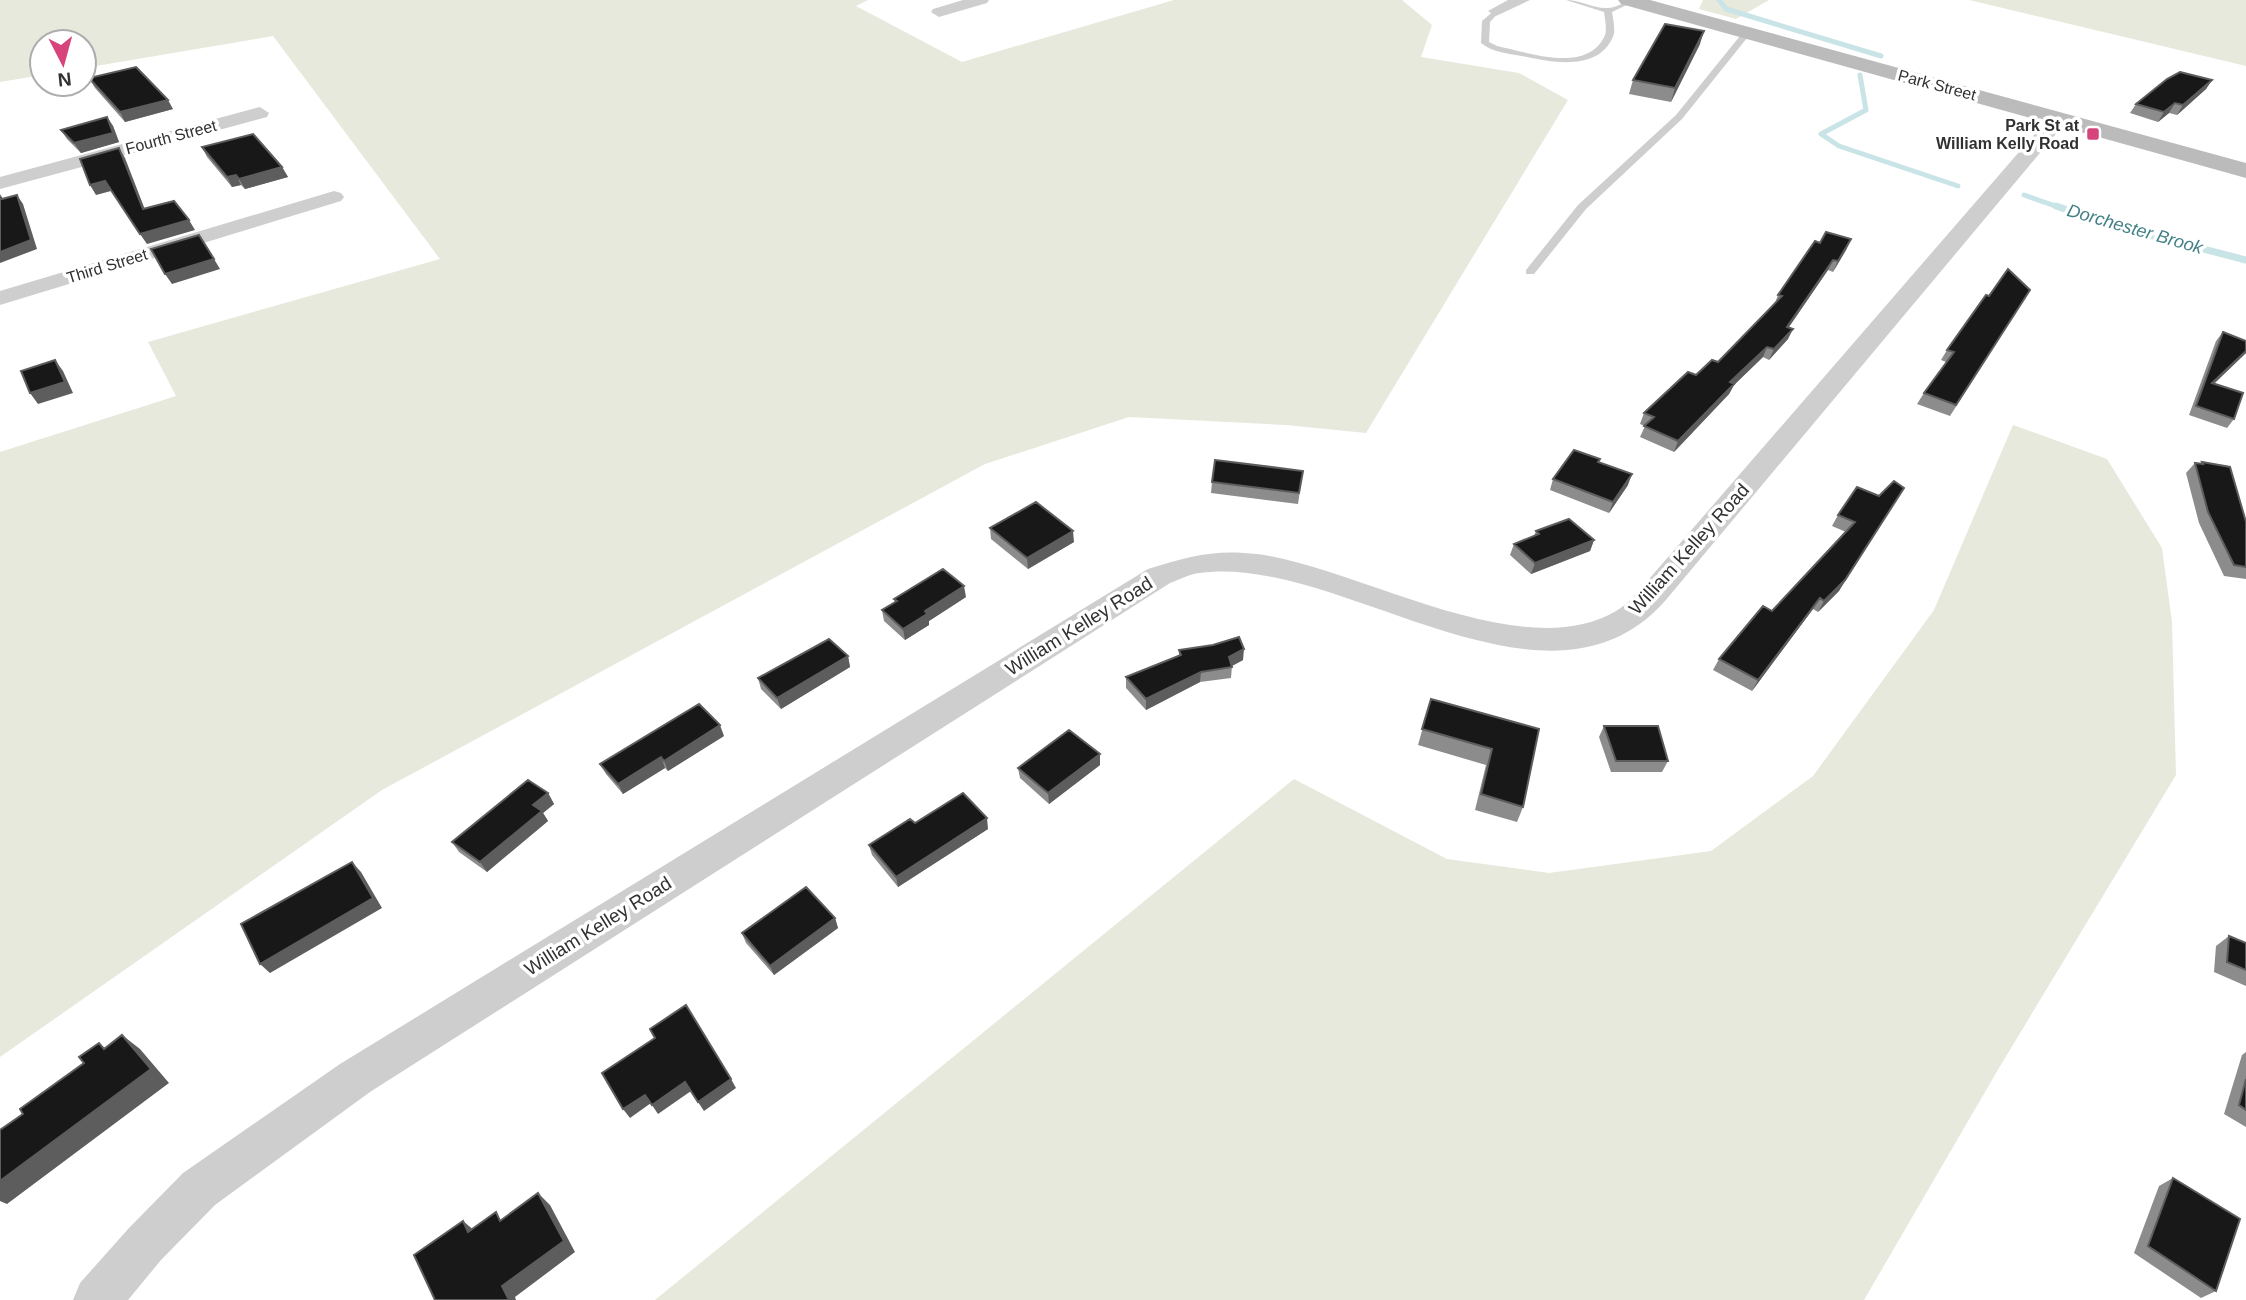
<svg xmlns="http://www.w3.org/2000/svg" width="2246" height="1300" viewBox="0 0 2246 1300" font-family="Helvetica,sans-serif">
<style>
.green{fill:#e7e9dd}
.lines{fill:none;stroke-linecap:round;stroke-linejoin:round}
.stream-far1{stroke:#c9e4e6;stroke-width:5}
.stream{stroke:#c9e4e6;stroke-width:7}
.service{fill:#cecece;fill-rule:evenodd}
.minor{fill:#cecece;fill-rule:evenodd}
.secondary{fill:#bbb;fill-rule:evenodd}
.wall{fill:#8c8c8c}
.shaded-wall{fill:#5d5d5d}
.building{fill:#181818;stroke:#5d5d5d;stroke-width:2}
.poi-dot{fill:#d6447b;stroke:#fff;stroke-width:2.5}
.labels{text-anchor:middle;dominant-baseline:central;stroke-width:7;stroke-linejoin:round;paint-order:stroke}
.far-street-label{font-size:16px;fill:#313131;stroke:#fff}
.far-poi-label{font-size:16px;font-weight:bold;fill:#313131;stroke:#fff;text-anchor:end}
.far-water-label{font-size:18px;font-style:italic;fill:#428086;stroke:#fff}
.street-label{font-size:19px;fill:#313131;stroke:#fff}
</style>
<rect width="100%" height="100%" fill="#fff"/>
<path class="green" d="M0 0H868L856 6 962 62 1174 0H1402L1432 25 1421 57 1519 73 1568 100 1366 433 1286 425 1129 417 985 464 382 790 0 1057V452L176 396 148 342 440 259 273 36 84 68V42H42V75L0 82Z
M1703 0H1769L1736 19 1699 9Z
M1969 0H2246V66Z
M2013 425 2107 459 2162 548 2172 622 2176 775 1999 1068 1864 1300H655L1294 779 1447 859 1549 873 1711 851 1813 776 1934 610Z"/>
<g class="lines">
<path class="stream-far1" d="M1719 0 1726 9 1881 56
M1860 75 1866 110 1821 134 1839 146 1958 186
M2024 195 2061 208"/>
<path class="stream" d="M2056 206 2114 226 2246 260"/>
<path class="service" d="M1566 0C1580 0 1595 9 1607 8 1618 8 1624 0 1635 1L1612 12C1613 18 1615 28 1614 34 1601 71 1556 63 1527 57 1512 54 1493 53 1481 43L1482 21 1496 9 1500 11 1490 22 1489 42 1497 46C1527 52 1588 75 1605 35 1607 29 1605 19 1604 12Z
M1744 31 1751 33 1682 119 1586 209 1534 274H1526V270L1578 205 1676 115Z"/>
<path class="minor" d="M963 0H989L987 3 939 17 931 12 933 9Z
M1508 0H1530L1496 16 1488 11Z
M260 107 269 113 267 117 0 189V177Z
M2058 113 2067 119 2065 123 1665 601C1546 735 1339 553 1200 573 1189 574 1179 580 1170 583L370 1092 215 1205 161 1260 128 1300H73L80 1283 129 1228 183 1173 340 1064 1148 569C1189 556 1215 549 1257 554 1358 567 1521 667 1616 611 1627 605 1635 595 1643 586L2051 115Z
M334 191 341 193 344 197 341 201 0 305V291Z"/>
<path class="secondary" d="M1618 0H1650L2246 163V178L1621 4Z"/>
</g>
<path class="wall" d="M1700 44 1671 102 1629 94 1633 80Z
M89 78 173 109 125 122 95 88Z
M2212 80 2206 89 2177 115 2169 113 2158 122 2130 113 2136 104Z
M107 117 113 126 119 142 81 153 67 139 61 130Z
M202 147 282 167 288 177 245 189 241 185 232 187 207 157Z
M1851 239 1846 250 1833 272 1828 270 1789 327 1788 339 1769 360 1763 357 1734 385 1729 394 1674 452 1640 437 1645 426 1640 424 1644 413 1696 375 1718 362 1775 303 1778 295Z
M2030 290 1950 416 1917 404 1924 393 1946 362 1941 360 1947 350 1989 296Z
M2223 332 2246 341V353L2214 384 2234 419 2227 428 2189 415 2216 341Z
M1600 459 1599 462 1628 485 1609 513 1550 490 1553 479Z
M2202 462 2246 522V579L2224 576 2199 523 2186 473 2195 463 2200 464Z
M1303 471 1298 504 1211 493 1212 482Z
M1879 496 1839 591 1818 612 1813 609 1752 691 1713 670 1719 659 1772 611 1846 532 1832 526 1838 515Z
M990 528 1074 542 1028 569 991 539Z
M1536 531 1594 540 1590 551 1531 574 1510 555 1514 544 1534 536Z
M966 597 929 621V625L905 640 884 621 882 610 895 603 894 599Z
M1179 650 1243 660 1232 666 1231 678 1200 682 1146 710 1126 688V677L1179 656Z
M848 656 850 667 781 709 761 689 758 678Z
M1431 699 1539 729 1523 807 1517 822 1475 810 1486 765 1418 745Z
M1604 726 1668 761 1662 772H1611L1599 737Z
M724 736 668 771 665 768 623 794 606 774 600 764Z
M1100 765 1049 804 1020 778 1018 768Z
M548 793 554 804 543 813 548 821 487 872 459 852 452 842Z
M915 823 988 829 898 887 872 855 869 845Z
M835 918 838 928 774 975 746 943 742 933Z
M2229 936 2246 943V986L2214 972 2216 946Z
M2246 1052V1127L2224 1114 2242 1055Z
M2173 1178 2216 1291 2201 1298 2134 1253 2159 1186Z"/>
<path class="shaded-wall" d="M1704 31 1700 44 1671 102 1675 88Z
M2212 80 2206 89 2177 115 2183 105Z
M168 100 173 109 125 122 120 112Z
M2175 103 2169 113 2158 122 2164 112Z
M107 117 113 126 119 142 81 153 74 143Z
M119 148 125 158 149 220 143 209Z
M282 167 288 177 245 189 239 179Z
M236 175 241 185 232 187 227 177Z
M105 181 111 191 96 195 90 185Z
M17 195 23 204 37 249 0 263V252Z
M189 220 195 230 147 244 140 234Z
M1851 239 1846 250 1833 272 1838 261Z
M214 259 220 269 172 284 165 274Z
M1833 260 1828 270 1782 337 1787 327Z
M1793 329 1788 339 1769 360 1774 349Z
M1767 347 1763 357 1734 385 1729 394 1674 452 1678 441 1730 382Z
M2246 351V353L2205 392 2212 383Z
M55 360 63 371 73 393 38 404 30 393Z
M1632 474 1628 485 1609 513 1613 502Z
M1904 488 1839 591 1818 612 1824 601Z
M1073 531 1074 542 1028 569 1027 558Z
M1594 540 1590 551 1531 574 1535 563Z
M964 586 966 597 929 621V625L905 640 903 629 925 611Z
M1820 598 1813 609 1752 691 1758 680Z
M1244 649 1243 660 1228 668 1229 657Z
M848 656 850 667 781 709 777 698Z
M1201 672 1200 682 1146 710V699Z
M720 725 724 736 668 771 664 761Z
M1100 754V765L1049 804 1048 793Z
M661 757 665 768 623 794 618 784Z
M548 793 554 804 543 813 548 821 487 872 480 862 533 805Z
M987 818 988 829 898 887 896 877Z
M352 862 361 872 382 908 270 973 260 964Z
M835 918 838 928 774 975 770 966Z
M122 1035 140 1049 169 1083 7 1204 0 1201V1181Z
M731 1079 736 1088 704 1111 698 1102Z
M685 1082 691 1091 658 1114 652 1105Z
M645 1095 651 1103 630 1118 623 1109Z
M538 1193 550 1205 575 1252 515 1297 516 1300H509L502 1286Z
M463 1221 476 1232H468Z"/>
<path class="building" d="M1665 24 1704 31 1675 88 1633 80Z
M136 67 168 100 120 112 89 78Z
M2180 72 2212 80 2183 105 2175 103 2164 112 2136 104 2167 79Z
M107 117 113 133 74 143 61 130Z
M253 134 282 167 239 179 236 175 227 177 202 147Z
M119 148 143 209 174 201 189 220 140 234 105 181 90 185 80 159Z
M17 195 31 240 0 252V196L2 199Z
M1826 232 1851 239 1838 261 1833 260 1787 327 1793 329 1774 349 1767 347 1730 382 1734 384 1678 441 1644 426 1654 417 1644 413 1688 372 1696 375 1712 360 1718 362 1782 296 1778 295 1815 241 1820 243Z
M199 235 214 259 165 274 151 249Z
M2008 269 2030 290 1956 405 1924 393 1954 352 1947 350 1986 295 1989 296Z
M2223 332 2246 341V351L2212 383 2243 393 2234 419 2196 406Z
M55 360 65 382 30 393 21 371Z
M1574 450 1600 459 1598 462 1632 474 1613 502 1553 479Z
M1215 460 1303 471 1299 493 1212 482Z
M2202 462 2230 467 2246 522V567L2234 565 2208 512 2195 463 2203 464Z
M1894 481 1904 488 1845 580 1824 601 1820 598 1758 680 1719 659 1763 606 1772 611 1855 522 1838 515 1857 487 1879 496Z
M1036 502 1073 531 1027 558 990 528Z
M1569 519 1594 540 1535 563 1514 544 1539 534 1536 531Z
M943 569 964 586 925 611 927 614 903 629 882 610 897 601 894 599Z
M1239 637 1244 649 1229 657 1232 667 1201 672 1146 699 1126 677 1181 655 1179 650 1213 645Z
M829 639 848 656 777 698 758 678Z
M1431 699 1539 729 1523 807 1481 794 1492 749 1422 729Z
M699 704 720 725 664 761 661 757 618 784 600 764Z
M1604 726H1658L1668 761H1616Z
M1069 730 1100 754 1048 793 1018 768Z
M528 780 548 793 533 805 542 811 480 862 452 842Z
M963 793 987 818 896 877 869 845 910 819 915 823Z
M352 862 373 898 260 964 241 924Z
M806 887 835 918 770 966 742 933Z
M2229 936 2246 943V970L2227 962Z
M686 1005 731 1079 698 1102 685 1082 652 1105 645 1095 623 1109 602 1073 655 1038 650 1029Z
M122 1035 151 1069 0 1181V1130L23 1114 20 1109 84 1063 79 1057 99 1043 104 1049Z
M2246 1079V1110L2239 1105Z
M2173 1178 2240 1219 2216 1291 2148 1246Z
M538 1193 564 1241 502 1286 509 1300H435L414 1255 463 1221 468 1232 496 1212 500 1221Z"/>
<rect class="poi-dot" x="2086" y="127" width="14" height="14" rx="3.5"/>
<g class="labels">
<g class="far-street-label">
<text transform="translate(1937 85) rotate(15)">Park Street</text>
<text transform="translate(171 137) rotate(-15)">Fourth Street</text>
<text transform="translate(107 266) rotate(-17)">Third Street</text>
</g>
<g class="far-poi-label">
<text x="2079" y="125">Park St at<tspan x="2079" dy="18">William Kelly Road</tspan></text>
</g>
<g class="far-water-label">
<text transform="translate(2135 229) rotate(16)">Dorchester Brook</text>
</g>
<g class="street-label">
<text transform="translate(1689 549) rotate(-48)">William Kelley Road</text>
<text transform="translate(1079 626) rotate(-32)">William Kelley Road</text>
<text transform="translate(598 926) rotate(-32)">William Kelley Road</text>
</g>
</g>
<g transform="translate(63 63) rotate(174)"><circle r="33" fill="#ffffff" stroke="#adadad" stroke-width="2"/>
<path d="M0-5L12 26L0 18L-12 26Z" fill="#d6447b"/>
<text y="-10" font-size="19" font-weight="bold" text-anchor="middle" fill="#313131">N</text>
</g>
</svg>
